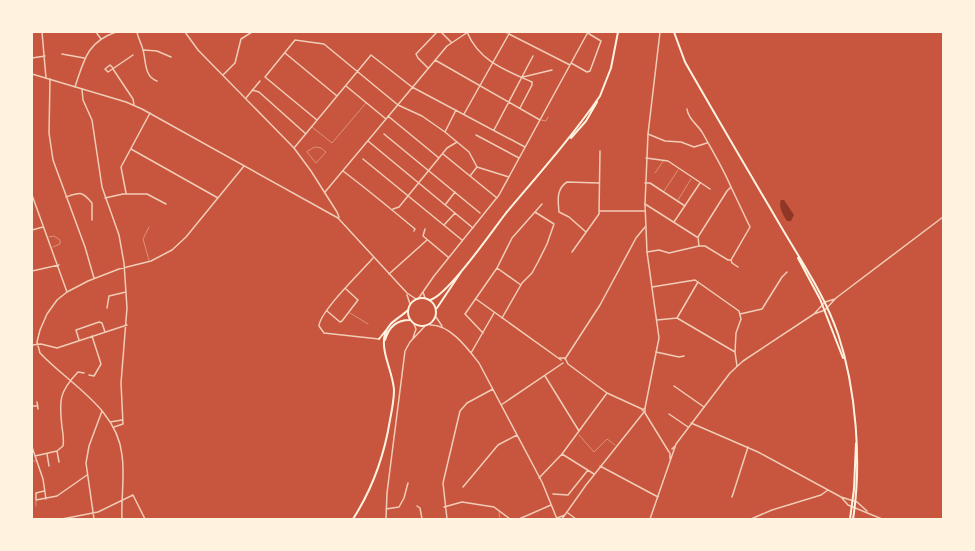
<svg xmlns="http://www.w3.org/2000/svg" width="975" height="551" viewBox="0 0 975 551" font-family="Mulish,sans-serif">
<style>
.water{fill:#8f3625}
.lines{fill:none;stroke-linecap:round;stroke-linejoin:round}
.service{stroke:#f1ccb7;stroke-width:0.5}
.minor{stroke:#f1ccb7;stroke-width:1.5}
.tertiary{stroke:#f1ccb7;stroke-width:1.5}
.secondary{stroke:#fff3e0;stroke-width:2}
.primary{stroke:#fff3e0;stroke-width:2}
</style>
<rect width="100%" height="100%" fill="#c8553d"/>
<path class="water" d="M781 200H784L794 215 791 221H787C783 216 778 205 781 200Z"/>
<g class="lines">
<path class="service" d="M541 120 546 121 548 117
M312 127 332 143 366 103
M315 147 321 148 326 152 316 163 307 152Z
M655 173 664 160
M664 191 678 170
M678 200 691 179
M149 227 143 239 149 260
M49 237 54 236 60 240V244L53 247
M350 313 368 324
M579 435 594 452 607 439 615 445
M32 461H37
M36 501V506
M499 512 500 519"/>
<path class="minor" d="M42 32 46 78
M96 32 101 39
M137 32C138 39 142 44 143 50 146 60 144 77 157 81
M441 32 451 42
M467 32C479 61 505 70 532 82V85L520 108
M506 32 507 33
M509 34 570 65
M144 50 157 51 171 57
M285 53 337 96
M62 54 84 58
M32 58 45 56
M435 60 540 120
M571 63 587 72 590 71 601 41 586 32
M113 68 110 65 105 69 108 72 133 55
M428 68 418 58 416 54 437 32
M113 69 133 99 134 105
M223 75 235 63 241 39 252 32
M523 77 552 70
M50 79 49 133 53 160 85 247 94 278
M346 86 386 119
M75 87C84 60 87 42 116 32
M82 89 83 100 92 120 102 187 119 235 124 263 127 308 121 383 123 424 114 427
M252 90 259 92 306 134
M246 98 260 81
M687 109C688 119 697 124 702 132 712 150 723 168 731 187
M464 114 510 32
M388 116 439 158
M317 120 265 77 295 40 324 44 398 105 422 116 445 132 469 152 477 167 509 177
M494 130 533 56
M445 132 456 110
M384 134 480 213
M648 134 665 141 681 142 694 147 707 143
M476 135 519 158
M368 141 473 228
M294 148 371 55 412 87 525 147
M131 149 218 198
M443 154 497 198
M646 158 668 161 710 189
M363 159 462 240
M343 171C368 190 391 209 415 229L414 231
M470 176 477 167
M645 183H650L685 206
M325 192 447 46 468 32
M126 193 121 167 150 113
M32 195 67 292
M66 197C81 192 82 191 92 203V220
M105 198 123 194H147L166 204
M645 204 697 237
M445 205 455 192
M393 209 399 207 447 148 457 142
M600 211H645
M674 222 700 183
M444 225 455 213
M425 229 423 236 448 257
M32 230 43 227
M586 232 569 217 559 212C558 201 556 189 567 182L599 183
M699 246 698 237 727 191 731 187 750 227 731 260
M572 252 599 214 600 151
M647 252 659 250 669 253 699 246H705L728 260H731L732 263 738 267
M373 258C362 271 320 311 319 326L324 333 379 339
M497 268 512 238 542 204
M32 271 59 265
M389 274 427 240
M652 287 695 280 739 311 741 319 736 333 735 352 737 366
M423 292 425 298
M418 299 434 276 499 195 588 32
M476 299 561 360
M107 308 109 296 126 292
M327 311 340 322 342 321 358 300 346 289
M740 314 762 309 782 277 787 272
M436 317 442 326
M502 318 522 283 532 273 538 262 547 244 554 224 535 212
M677 318 735 352
M677 318 698 282
M657 320 677 318
M430 325C450 324 468 349 479 363L542 482 557 519
M483 333 465 314 497 268 521 285
M413 338 416 329 414 324
M79 340 76 330 99 322 102 323 105 332
M32 345 41 344 57 348 127 325
M656 352 679 357 684 356
M471 353 494 313
M559 358H565L568 364 607 393 642 409
M565 359 600 305 636 238 645 227
M89 375 94 376 101 364 92 336
M545 376 579 431
M674 386 704 407
M37 402 38 409
M501 405 563 363
M32 406H38
M669 414 688 427
M110 422 122 420
M32 447 43 479 46 499
M57 451 59 462
M47 454 49 466
M562 454 594 474
M35 456 57 451 63 446C64 440 63 433 62 427 59 400 59 392 78 372L84 373
M600 466 658 497
M539 478 562 454 607 393
M463 487 498 445 517 435
M44 491 36 493V500L57 496 87 475
M553 494 568 495 588 470
M732 497 748 447
M417 506 420 508 422 519
M444 507 462 502 494 507 510 519
M386 509 399 507 404 498 408 483
M568 513 576 519
M557 518 565 515
M62 519 98 512 133 495 145 519
M94 519 86 463 89 446 102 411
M122 519C121 498 125 476 122 455 117 408 69 384 40 353L37 342 40 330 47 314 57 300 67 292 88 281 119 269 151 261 172 250 186 237 244 166
M386 519 387 493 405 351 410 342 425 326
M447 519 443 483 460 411 467 403 493 389
M519 519 551 505
M562 519 586 485 644 412
M751 519 772 510 821 495 828 490"/>
<path class="tertiary" d="M185 32 198 50 294 148 311 171 337 212 339 217
M660 32 648 134 645 204 647 252 659 338 645 408V413L669 452
M32 74 126 102 142 109 338 218 407 293 416 299
M407 295 410 304
M814 314 825 302 835 299
M645 408 642 410 645 412
M691 423 758 452 841 497 857 502 867 511
M672 449 675 446
M670 453V459
M841 497 848 505 882 519
M650 519 676 444 730 373 743 361 814 314 825 310 836 298 943 217"/>
<path class="secondary" d="M600 96 611 68 618 32
M571 138 586 121 597 102
M408 312a14 14 0 1 1 28 0a14 14 0 1 1-28 0Z
M430 300C447 296 493 230 506 213 538 175 571 138 600 96
M437 308 461 272
M379 339 387 329
M385 340C389 327 396 320 410 320
M353 519C373 488 384 457 390 420 392 410 394 400 394 390 393 372 380 351 385 334 389 321 399 319 408 310"/>
<path class="primary" d="M674 32 685 62C717 118 750 174 783 230 803 264 825 296 838 334 856 388 862 463 853 519
M798 258 820 299 843 358
M850 519 854 489 856 443"/>
</g>
<rect width="975" height="551" fill="none" stroke="#fff3e0" stroke-width="66"/>
</svg>
